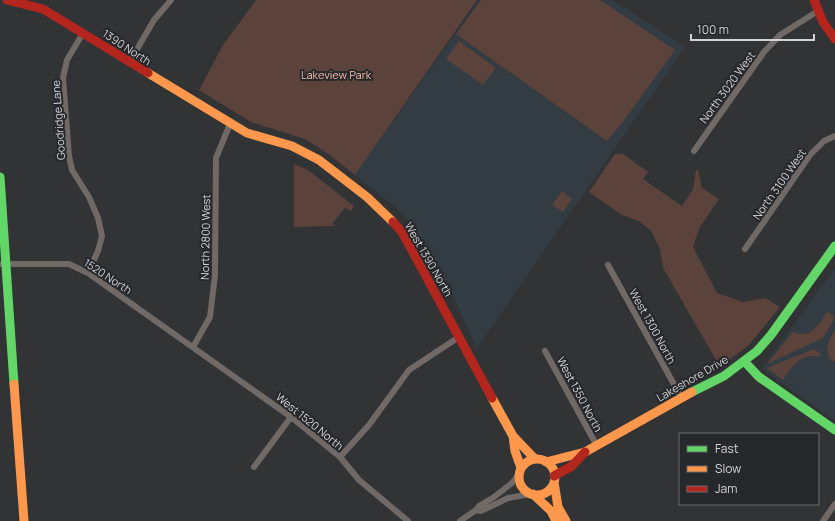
<svg xmlns="http://www.w3.org/2000/svg" width="835" height="521" viewBox="0 0 835 521" font-family="Manrope,sans-serif">
<style>
.built{fill:#343c43}
.green{fill:#5b433c}
.lines{fill:none;stroke-linecap:round;stroke-linejoin:round}
.street{stroke:#716966;stroke-width:6}
.fast{stroke:#63d668;stroke-width:9}
.slow{stroke:#ff974d;stroke-width:9}
.jam{stroke:#b3261e;stroke-width:9}
.labels{text-anchor:middle;dominant-baseline:central;stroke-width:4;stroke-linejoin:round;paint-order:stroke}
.street-label{font-size:11px;fill:#d2d3d6;stroke:#26282c}
.park-label{font-size:11px;fill:#f7baa6;stroke:#26282c}
</style>
<rect width="100%" height="100%" fill="#313335"/>
<path class="built" d="M479 0H612L685 47 477 348 454 299 410 222 393 205 355 175Z
M835 268V421L762 369Z"/>
<path class="green" d="M256 0H477L355 175 327 153 305 139 251 122 199 90 223 45Z
M481 0H600L675 50 622 123 607 141 456 34Z
M459 41 496 68 483 85 446 59Z
M615 154H623L648 172 643 179 682 206 693 189 696 170H698L702 188 719 199 700 227 693 247 717 293 743 302 765 298 780 307 749 345 720 367 663 268 660 249 651 231 639 221 622 215 589 192Z
M294 164 308 170 354 206 351 211 345 208 332 224 336 226 294 227Z
M562 191 572 199 563 212 552 205Z
M827 312 833 315 834 319 823 338 767 364 793 332C811 340 818 325 827 312Z
M835 329V362L829 358 827 346Z
M814 349 820 354V357C800 352 793 366 783 380L767 368Z"/>
<g class="lines">
<path class="street" d="M83 33 67 60 63 78 69 156 72 170 89 197 98 218 102 236 98 251 88 273
M129 63 154 20 171 0
M694 151 764 52 780 35 818 11
M745 249 810 155 824 141 835 136
M0 264H69L88 273 291 417 340 457 359 480 408 521
M608 265 681 397
M193 347 210 317 215 275 216 158 230 124
M545 351 597 446
M340 457 369 425 409 370 459 337
M254 467 291 417
M476 510 481 511 508 498 530 494
M460 521 476 510 479 506 494 497 512 483 519 474
M823 521 835 504"/>
<path class="fast" d="M0 177 14 384
M744 361 759 377 835 430
M692 392 724 376 757 351 771 335 835 246"/>
<path class="slow" d="M148 73 247 133 292 146 319 160 367 197 393 222
M14 384 24 521
M492 398 513 436 535 459
M513 436 515 451 521 468
M519 477a18 18 0 1 1 36 0a18 18 0 1 1-36 0Z
M546 462 585 452 692 392
M554 482 558 507 566 521
M533 494 551 511 556 521"/>
<path class="jam" d="M7 0 43 9 148 73
M814 0 823 22 835 39
M393 222 402 232 492 398
M554 476 572 466 585 452"/>
</g>
<g class="labels">
<g class="street-label">
<text transform="translate(127 47) rotate(33)">1390 North</text>
<text transform="translate(727 87) rotate(-54)">North 3020 West</text>
<text transform="translate(58 120) rotate(-94)">Goodridge Lane</text>
<text transform="translate(779 184) rotate(-55)">North 3100 West</text>
<text transform="translate(205 237) rotate(-89)">North 2800 West</text>
<text transform="translate(429 259) rotate(60)">West 1390 North</text>
<text transform="translate(108 276) rotate(33)">1520 North</text>
<text transform="translate(653 326) rotate(61)">West 1300 North</text>
<text transform="translate(692 378) rotate(-30)">Lakeshore Drive</text>
<text transform="translate(580 394) rotate(62)">West 1350 North</text>
<text transform="translate(310 421) rotate(39)">West 1520 North</text>
</g>
<g class="park-label">
<text x="336" y="74">Lakeview Park</text>
</g>
</g>
<rect x="679" y="433" width="140" height="72" fill="#26282c" stroke="#6b6c70"/>
<rect x="687" y="446" width="20" height="6" fill="#63d668" stroke="#6b6c70"/>
<text x="715" y="453" font-size="12" fill="#d2d3d6">Fast</text>
<rect x="687" y="466" width="20" height="6" fill="#ff974d" stroke="#6b6c70"/>
<text x="715" y="473" font-size="12" fill="#d2d3d6">Slow</text>
<rect x="687" y="486" width="20" height="6" fill="#b3261e" stroke="#6b6c70"/>
<text x="715" y="493" font-size="12" fill="#d2d3d6">Jam</text>
<path d="M691 34v6h123v-6" fill="none" stroke="#d2d3d6" stroke-width="2"/>
<text x="697" y="34" font-size="12" fill="#d2d3d6" stroke="#26282c" stroke-width="3" paint-order="stroke">100 m</text>
</svg>
